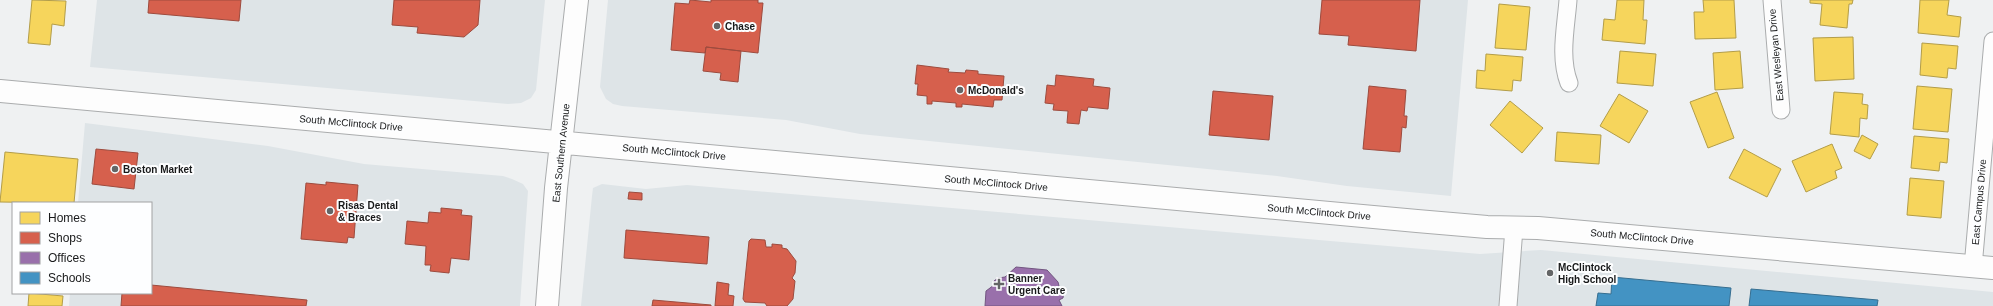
<svg xmlns="http://www.w3.org/2000/svg" width="1993" height="306" viewBox="0 0 1993 306" font-family="Arial,sans-serif">
<style>
.built{fill:#dee4e7}
.homes{fill:#f6d55c;stroke:#b39d48}
.shops{fill:#d6604d;stroke:#9d4b3e}
.offices{fill:#9970ab;stroke:#725680}
.schools{fill:#4393c3;stroke:#366e90}
.lines{fill:none;stroke-linecap:round;stroke-linejoin:round}
.street-casing{stroke:#aaacad;stroke-width:19}
.secondary-casing{stroke:#aaacad;stroke-width:24}
.street{stroke:#fdfdfd;stroke-width:17}
.secondary{stroke:#fdfdfd;stroke-width:22}
.poi-dot{fill:#636566;stroke:#fdfeff;stroke-width:1.5}
.labels{text-anchor:middle;dominant-baseline:central;stroke-width:4;stroke-linejoin:round;paint-order:stroke}
.poi-label{font-size:10px;font-weight:bold;fill:#18191a;stroke:#fdfeff;text-anchor:start}
.street-label{font-size:10px;fill:#18191a;stroke:#fdfeff}
</style>
<rect width="100%" height="100%" fill="#eff1f2"/>
<path class="built" d="M97 0H545L536 90 531 98 521 103 508 104 90 67Z
M608 0H1468L1451 196 1347 186 1277 176 860 134 786 120 622 106 613 104 606 99 600 87Z
M85 123 268 146 364 164 503 176 512 179 523 184 528 191 520 306H69L70 293H151V203H78Z
M602 184 646 189 687 185 1480 254 1541 250 1993 292V306H581L592 196 593 188Z"/>
<path class="homes" d="M32 0 66 1 64 26 52 24 50 45 28 43Z
M1617 0H1644L1643 20H1647L1645 44 1602 40 1604 19 1615 20Z
M1703 0H1734L1736 38 1695 39 1694 12H1704Z
M1810 0H1853L1852 4H1849L1847 28 1820 25 1822 4 1810 3Z
M1920 0H1949L1947 15 1961 17 1959 37 1918 33Z
M1499 4 1530 7 1526 50 1495 48Z
M1853 37 1854 79 1815 81 1813 38Z
M1922 43 1958 46 1956 69 1948 68 1947 78 1920 75Z
M1620 51 1656 54 1653 86 1617 83Z
M1740 51 1743 88 1715 90 1713 53Z
M1486 54 1523 57 1521 81 1513 80 1512 91 1476 88 1477 70 1485 71Z
M1917 86 1952 89 1948 132 1913 129Z
M1717 92 1734 138 1708 148 1690 102Z
M1834 92 1863 94 1862 104 1868 105 1867 119 1860 118 1859 137 1830 134Z
M1619 94 1648 111 1629 143 1600 126Z
M1510 101 1543 128 1522 153 1490 125Z
M1557 132 1601 135 1599 164 1555 161Z
M1862 135 1878 144 1870 159 1854 151Z
M1914 136 1949 139 1947 163 1940 162 1939 171 1911 168Z
M1832 144 1842 168 1835 171 1837 178 1806 192 1792 161Z
M1744 149 1781 169 1767 197 1729 178Z
M5 152 78 159 74 203 0 202Z
M1910 178 1944 181 1941 218 1907 215Z
M29 293 63 296 62 306H28Z"/>
<path class="shops" d="M149 0H241L239 21 148 13Z
M394 0H480L478 25 464 37 417 33 418 27 392 25Z
M690 0 711 2V0H758V3H763L758 53 706 47 705 53 671 50 675 3 689 4Z
M1322 0H1420L1416 51 1348 45 1349 36 1319 34Z
M706 47 741 51 738 82 720 80 721 73 703 71Z
M917 65 949 69 948 72 965 73 966 70 978 71V74L1004 76 1002 100H994L993 107 962 104V107H956V103L932 101V104H927V96L917 95 918 84H915Z
M1056 75 1094 79 1093 86 1110 88 1108 109 1088 107 1087 111 1081 110 1079 124 1067 123 1068 111 1053 110 1054 104 1045 103 1047 85 1055 86Z
M1369 86 1406 90 1404 116H1407L1406 128 1402 127 1400 152 1363 149Z
M1213 91 1273 96 1269 140 1209 135Z
M96 149 138 153 134 189 92 184Z
M326 182 358 185 354 238 348 237 347 243 301 239 306 183 326 185Z
M629 192 642 193V200L628 199Z
M441 208 462 210 461 215 472 216 469 260 451 258 449 273 430 271 431 265H425L426 246 405 244 407 221 428 223 429 212 441 213Z
M626 230 709 237 707 264 624 258Z
M751 239 765 240 766 247H772V244L782 245V248L787 249 796 261 795 273 792 278 795 281 793 299 787 306H767L765 303 745 302 743 299 749 241Z
M717 282 729 284 728 295 734 296 733 306H715Z
M151 285 307 300 306 306H121L122 293H151Z
M653 300 711 305V306H652Z"/>
<path class="offices" d="M1016 267 1047 270 1058 282 1060 290H1064L1063 298 1059 300 1062 306H985L986 291 994 285V281L998 278 1005 277Z"/>
<path class="schools" d="M1612 277 1731 288 1729 306H1596L1598 293 1611 294Z
M1751 289 1878 300 1877 306H1749Z"/>
<g class="lines">
<defs>
<path id="street" d="M1568 0C1566 27 1559 57 1569 83
M1772 0 1781 110
M1973 267 1993 41
M1508 306 1514 228"/>
<path id="secondary" d="M0 91 1417 221 1487 227 1538 228 1993 268
M547 306 556 188 577 0"/>
</defs>
<use href="#street" class="street-casing"/>
<use href="#secondary" class="secondary-casing"/>
<use href="#street" class="street"/>
<use href="#secondary" class="secondary"/>
</g>
<g class="poi-dot">
<circle cx="717" cy="26" r="4"/>
<circle cx="960" cy="90" r="4"/>
<circle cx="115" cy="169" r="4"/>
<circle cx="330" cy="211" r="4"/>
<circle cx="1550" cy="273" r="4"/>
<path d="M997 278h4v4h4v4h-4v4h-4v-4h-4v-4h4z"/>
</g>
<g class="labels">
<g class="poi-label">
<text x="725" y="26">Chase</text>
<text x="968" y="90">McDonald's</text>
<text x="123" y="169">Boston Market</text>
<text x="338" y="205">Risas Dental<tspan x="338" dy="12">&amp; Braces</tspan></text>
<text x="1558" y="267">McClintock<tspan x="1558" dy="12">High School</tspan></text>
<text x="1008" y="278">Banner<tspan x="1008" dy="12">Urgent Care</tspan></text>
</g>
<g class="street-label">
<text transform="translate(1776 55) rotate(-95)">East Wesleyan Drive</text>
<text transform="translate(351 123) rotate(5)">South McClintock Drive</text>
<text transform="translate(674 152) rotate(5)">South McClintock Drive</text>
<text transform="translate(561 153) rotate(-84)">East Southern Avenue</text>
<text transform="translate(996 183) rotate(5)">South McClintock Drive</text>
<text transform="translate(1979 202) rotate(-85)">East Campus Drive</text>
<text transform="translate(1319 212) rotate(5)">South McClintock Drive</text>
<text transform="translate(1642 237) rotate(5)">South McClintock Drive</text>
</g>
</g>
<rect x="12" y="202" width="140" height="92" fill="#fdfeff" stroke="#a1a2a3"/>
<rect x="20" y="212" width="20" height="12" fill="#f6d55c" stroke="#a1a2a3"/>
<text x="48" y="222" font-size="12" fill="#18191a">Homes</text>
<rect x="20" y="232" width="20" height="12" fill="#d6604d" stroke="#a1a2a3"/>
<text x="48" y="242" font-size="12" fill="#18191a">Shops</text>
<rect x="20" y="252" width="20" height="12" fill="#9970ab" stroke="#a1a2a3"/>
<text x="48" y="262" font-size="12" fill="#18191a">Offices</text>
<rect x="20" y="272" width="20" height="12" fill="#4393c3" stroke="#a1a2a3"/>
<text x="48" y="282" font-size="12" fill="#18191a">Schools</text>
</svg>
